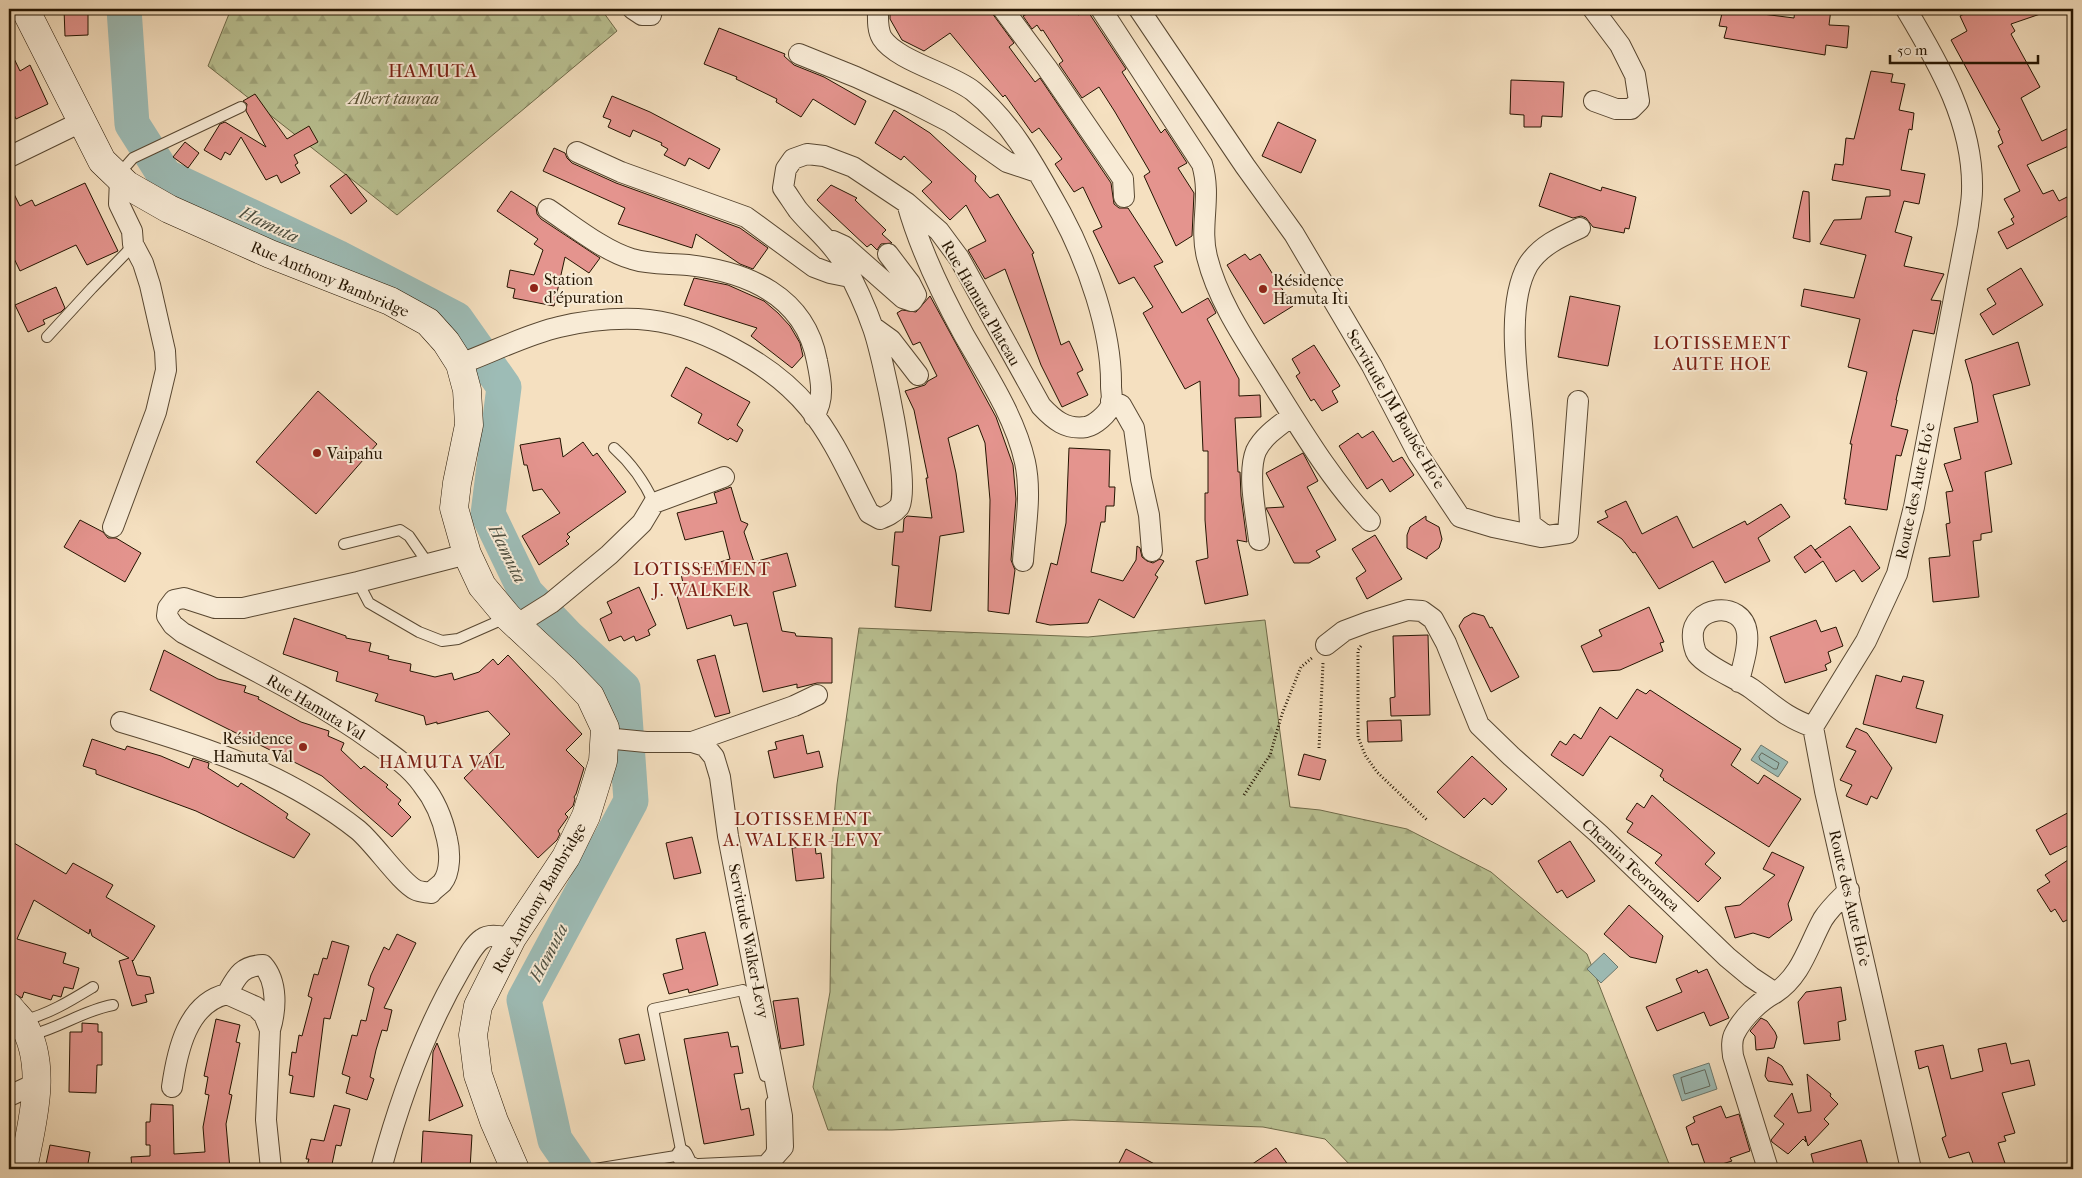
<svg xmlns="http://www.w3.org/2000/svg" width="2082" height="1178" viewBox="0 0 2082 1178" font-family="'IM FELL French Canon',serif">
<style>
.forest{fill:url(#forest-firs);stroke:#6f6b4a}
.water{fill:#9dbcb6;stroke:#6d796e}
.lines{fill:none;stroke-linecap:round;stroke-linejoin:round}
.shore{stroke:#60685c;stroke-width:1}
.river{stroke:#9dbcb6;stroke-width:35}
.building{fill:#e4948e;stroke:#241401}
.lane-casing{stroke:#584731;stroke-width:12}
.street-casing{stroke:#584731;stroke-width:22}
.secondary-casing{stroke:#241401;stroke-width:29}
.path{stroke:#241401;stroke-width:3;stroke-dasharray:1 2.5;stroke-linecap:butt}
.lane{stroke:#f8ebd6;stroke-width:10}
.street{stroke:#f8ebd6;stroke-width:20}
.secondary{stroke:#f8ebd6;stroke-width:28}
.poi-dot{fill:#8f2418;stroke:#f8ebd6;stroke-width:2}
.labels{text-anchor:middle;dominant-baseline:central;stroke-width:4;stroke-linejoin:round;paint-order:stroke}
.park-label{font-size:16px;font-style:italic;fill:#585134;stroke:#f8ebd6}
.street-label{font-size:16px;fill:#241401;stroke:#f8ebd6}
.poi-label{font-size:16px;fill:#241401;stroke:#f8ebd6;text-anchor:start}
.water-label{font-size:18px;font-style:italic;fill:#4e4f40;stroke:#f8ebd6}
.neighbourhood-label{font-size:18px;letter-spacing:1px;fill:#7a1f14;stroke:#f8ebd6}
.quarter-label{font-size:19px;letter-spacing:1px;fill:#7a1f14;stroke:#f8ebd6}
</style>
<defs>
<pattern id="forest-firs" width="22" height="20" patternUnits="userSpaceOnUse" patternTransform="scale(1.25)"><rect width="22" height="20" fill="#bac293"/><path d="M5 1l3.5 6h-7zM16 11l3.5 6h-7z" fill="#a0a67d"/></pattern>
</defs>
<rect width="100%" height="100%" fill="#f5e0c0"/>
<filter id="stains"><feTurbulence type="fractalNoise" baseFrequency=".004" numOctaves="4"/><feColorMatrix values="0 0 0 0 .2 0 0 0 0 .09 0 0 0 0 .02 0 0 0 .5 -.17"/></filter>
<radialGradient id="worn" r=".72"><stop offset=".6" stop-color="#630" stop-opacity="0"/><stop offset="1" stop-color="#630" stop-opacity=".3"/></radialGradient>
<path class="forest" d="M231 9H601L617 31 397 215 208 66Z
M1265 620 1290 807 1320 810 1407 829 1491 872 1587 954 1671 1169H1354L1325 1139 1263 1127 1072 1120 892 1130H828L813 1087 830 992 832 840 837 784 859 628 1088 637Z"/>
<path class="water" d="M1761 745 1788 762 1778 777 1751 760Z
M1604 953 1618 967 1601 983 1587 969Z
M1709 1063 1717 1089 1682 1101 1673 1075Z"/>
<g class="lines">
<path class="shore" d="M1762 753 1779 763 1777 769H1774L1760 760 1759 757Z
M1705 1070 1710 1086 1685 1094 1681 1078Z"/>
<path class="river" d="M124 9 132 124 165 176 337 257 456 319 504 387 488 514 526 593 567 636 623 688 631 801 524 1000 555 1140 575 1169"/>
</g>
<path class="building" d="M64 9H88V35L65 36Z
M890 9H989L1014 43 1009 47 1035 82 1040 78 1111 183 1114 204 1119 208H1128L1163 262 1154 266 1182 313 1208 298 1212 305 1216 313 1207 319 1239 379V396L1260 395 1261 417 1235 418 1238 472H1240L1241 496 1247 542 1237 540 1248 595 1205 604 1196 561 1208 558 1205 520V493H1208V451H1203L1200 381 1185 389 1143 313 1153 307 1134 277 1119 284 1093 231 1102 227 1083 187 1074 192 1055 164 1062 159 1039 128 1032 133 1005 95 1003 97 950 33 924 51 902 40 890 19Z
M1026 9H1074L1078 15 1087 10 1126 69 1122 72 1161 133 1165 129 1187 163 1178 168 1194 193 1192 236 1176 246 1144 176 1150 172 1115 112 1099 87 1082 98 1059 64 1063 61 1043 30 1041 31 1037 25 1032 29 1023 16 1029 13Z
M1723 9 1794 18 1795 9H1831L1829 25 1849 26 1847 48 1826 45 1825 55 1724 38 1727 27 1719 26Z
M1974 9H2048L2049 11 2011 24 2015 31 2011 34 2040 87 2021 98 2042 141 2073 126V144L2027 165 2043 194 2053 190 2059 201 2067 197 2073 209V213L2007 249 1998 232 2014 224 2011 219 2014 217 2004 199 2020 191 1998 146 2003 143 1998 131 2000 130 1951 40 1967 31 1960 16Z
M719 28 785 54 784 56 794 65 824 77 866 101 855 125 813 99 801 117 776 102 777 99 736 79 737 77 704 64Z
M9 48 20 71 30 65 48 104 16 119 9 104Z
M1871 71 1893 74 1891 82 1905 84 1899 110 1914 113 1912 130 1909 129 1901 170 1925 174 1919 204 1904 201 1895 232 1912 237 1904 266 1944 274 1931 300 1941 301 1934 334 1913 330 1896 400H1897L1891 426 1908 430 1901 456 1896 455 1887 510 1845 504 1846 499H1844L1852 444H1850L1867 372 1848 367 1860 319 1801 306 1804 289 1854 298 1866 255 1820 244 1834 220 1861 219 1866 197 1890 196V190L1832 180 1835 164 1843 165 1846 138 1854 139Z
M1511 80 1564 82 1562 117 1542 116 1541 127H1524V115L1510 114Z
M255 94 287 139 309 126 318 142 294 155 298 163 295 165 300 173 281 183 277 175 266 180 241 137 230 155 225 152 221 160 204 150 220 124 225 122 266 147 246 111 247 104 243 101Z
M612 96 650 112 720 149 709 169 689 158 685 166 664 155 668 149 661 145 662 143 633 130 630 137 608 127 611 120 603 117Z
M894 110 930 133 976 176 975 181 990 198 998 194 1034 253 1032 254 1061 345 1069 341 1083 370 1077 373 1088 395 1062 407 1041 365 1005 269 985 279 968 250 986 241 966 205 950 220 922 191 932 182 904 156 901 160 875 143Z
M1278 122 1316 140 1301 173 1262 156Z
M185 142 199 153 188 168 173 157Z
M554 148 565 153 567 158 572 163 616 183 740 228 768 248 753 269 740 264 696 234 692 248 618 224 625 208 543 171Z
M1550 173 1601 191 1602 187 1636 197 1629 229 1625 228 1624 233 1593 227 1586 218 1581 216 1573 218 1539 206Z
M346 174 367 201 351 214 330 186Z
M85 183 118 251 87 265 76 245 20 271 9 248V184L20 206 32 200 35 206Z
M831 185 857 198 855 200 886 230 882 234 892 243 881 244 877 250 871 244 867 247 817 200Z
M511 191 536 207 537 214 541 219 600 258 589 273 565 257 554 306 513 298 515 289 507 287 510 270 534 275 543 250 534 244 538 239 497 211Z
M1803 191 1809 192 1810 242 1793 238Z
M1245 254 1250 260 1260 254 1293 306 1264 324 1227 265Z
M2021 268 2043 305 1993 335 1980 314 1996 304 1987 289Z
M694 278 728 285 764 301 778 313 790 326 800 343 803 356 792 368 751 336 757 328 684 305Z
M56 287 65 308 61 312 43 320 45 324 28 332 15 305Z
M930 296 996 417 1013 465 1016 499 1011 560 1015 570 1009 614 988 611 990 500 985 443 978 425 948 438 956 473 964 532 940 536 931 611 895 607 899 566 892 565 895 532H903L904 519 907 516 932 518 926 478H928L914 410 905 391 925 385 928 381 937 376 920 342 913 345 897 313 902 310 916 312Z
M1570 296 1620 306 1608 366 1558 357Z
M2018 342 2030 385 1993 395 2012 464 1985 472 1992 532 1981 534V540L1973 541 1979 597 1933 602 1929 558 1950 556 1946 524 1950 523 1946 492 1953 491 1944 464 1961 459 1954 428 1978 422 1972 384 1965 360Z
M1314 345 1340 386 1332 391 1338 402 1322 411 1314 399 1311 401 1296 376 1300 373 1292 359Z
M686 367 750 402 737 425 743 430 737 442 730 438 728 440 698 423 702 414 671 396Z
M318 391 377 444 316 514 256 462Z
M1373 431 1393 462 1402 457 1414 475 1390 492 1382 479 1367 489 1339 446 1358 433 1362 438Z
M560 438 563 457 583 442 593 456 597 453 626 492 567 534 570 537 566 541 569 544 539 565 522 536 560 513 542 489 533 491 527 465H524L520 445Z
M1069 448 1110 450 1109 487H1115L1114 506H1106L1105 522H1101L1091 572 1123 581 1136 560 1137 546 1140 548 1142 557 1147 561 1153 563 1160 559 1164 561 1155 575 1158 577 1134 618 1099 599 1088 623 1050 625 1036 622 1051 563 1057 565 1066 523Z
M1303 453 1318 481 1307 487 1336 540 1316 551 1320 557 1309 563H1294L1267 510 1266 508 1284 507 1266 473Z
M731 487 741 521 748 524 744 532 754 562 787 553 796 586 773 592 782 631 795 633 796 636 832 638V683H817L797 688V684L763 692 747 623 734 626 731 615 687 629 674 586 683 583 681 574 730 559 723 531 685 540 677 513 717 503 714 493Z
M1626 501 1642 534 1677 516 1693 548 1745 521 1747 525 1781 504 1790 517 1758 538 1770 561 1725 583 1713 561 1659 589 1635 552 1633 553 1622 539 1597 522 1608 517 1605 511Z
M1426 516V520L1439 527 1442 539 1439 548 1427 557V559L1407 548V535L1410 527Z
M80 520 103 532 108 538H116L141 553 125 582 64 547Z
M1850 526 1880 568 1862 582 1854 570 1836 582 1823 561 1805 573 1794 557 1811 545 1821 558 1815 550Z
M1375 535 1402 579 1367 599 1356 578 1366 571 1352 549Z
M639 587 656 625 648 630 650 635 636 641 634 636 624 641 621 636 609 641 600 619 612 613 607 602Z
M1649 607 1664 642 1660 643 1663 651 1620 670 1593 672 1581 646 1602 636 1599 630Z
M1473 613 1484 616 1490 628 1492 627 1519 677 1491 692 1459 626 1464 618Z
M294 618 346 636V638L371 643 369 651 389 656 388 659 411 664 410 671 435 677 452 673 454 680 479 672 493 659 498 665 508 655 582 734 566 750 584 768 576 794 574 797 575 799 573 806 565 814 568 817 558 831 560 834 557 840 538 858 464 778 510 734 488 711 437 724V722L426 725 424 716 375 701 378 694 336 681 338 672 283 654Z
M1816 620 1821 632 1836 627 1843 646 1828 652 1831 662 1825 665 1827 670 1785 683 1770 637Z
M1428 635 1430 715 1391 716 1390 698 1395 697 1393 636Z
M164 650 218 679 246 686 244 692 259 697 258 699 301 722 329 731 328 736 344 743 341 750 361 769 364 766 388 785 386 787 401 800 398 804 411 817 392 837 322 776 150 690Z
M715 655 730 713 715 717 697 660Z
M1876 675 1901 682 1903 676 1924 681 1916 708 1943 715 1936 743 1863 724Z
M1637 689 1646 694 1650 690 1741 749 1731 765 1758 784 1764 775 1801 799 1769 847 1663 780 1664 779 1660 776 1663 770 1610 736 1583 776 1551 755 1560 741 1566 745 1574 734 1581 739 1600 707 1617 719Z
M1401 720 1402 741 1368 742 1367 721Z
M1856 728 1867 733 1892 768 1877 799 1871 796 1867 805 1846 796 1852 785 1840 780 1856 751 1846 747Z
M803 735 807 754 819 751 823 767 774 778 768 751 777 749 775 742Z
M92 739 125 750 127 746 161 756 189 768 193 758 209 763 208 768 238 787 241 783 263 797 288 814 286 818 310 834 294 858 196 811 96 774V770L83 766Z
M1304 754 1326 760 1320 780 1298 775Z
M1472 756 1507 789 1492 805 1484 798 1464 818 1437 792Z
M1652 795 1715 853 1705 864 1721 878 1698 902 1655 863 1662 855 1627 832 1633 823 1626 819 1637 803 1644 808Z
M2073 810V843L2050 855 2036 830Z
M692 837 701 873 674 879 666 843Z
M9 840 66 874 73 863 113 885 106 897 155 926 133 961 132 960 137 975 150 977 154 993 145 995 147 1002 132 1006 119 961 129 958 92 936 90 929 89 934 34 900 17 939 66 953 63 963 79 968 73 989 64 987 61 997 53 995 51 1000 24 992 22 998 9 991Z
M1570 841 1595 881 1567 898 1562 890 1557 893 1538 861Z
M815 846 816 854 821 853 824 878 796 881 792 848Z
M1772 852 1804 867 1788 904 1792 920 1769 938 1753 933 1735 938 1725 907 1740 905 1775 875 1763 869Z
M2068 860 2073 869V917L2063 922 2055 909 2051 912 2037 890 2050 882 2045 875Z
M1629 905 1663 936 1656 963 1630 957 1604 934Z
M705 932 718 985 689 993 688 989 669 994 663 974 683 969 676 939Z
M397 934 416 943 384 1008 392 1010 387 1031 382 1030 376 1050 370 1077 374 1079 367 1100 346 1093 350 1077 342 1074 352 1035 357 1036 361 1020 366 1021 374 988 368 985 371 975 384 947 389 950Z
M332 941 349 946 330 1019 324 1018 314 1097 290 1093 293 1076 289 1075 292 1052 296 1053 299 1035 302 1036 312 998 308 996 314 974 318 975 323 958 327 959Z
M1707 969 1729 1018 1710 1026 1704 1012 1657 1031 1646 1007 1682 992 1676 979 1697 970 1698 973Z
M1841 987 1846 1020 1838 1022 1840 1040 1804 1044 1798 1002 1806 992Z
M798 998 804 1045 781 1049 773 1001Z
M1761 1018 1767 1021 1775 1032 1777 1037 1774 1048 1756 1050 1755 1036 1750 1031Z
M216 1019 240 1025 236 1042 240 1043 229 1094 232 1095 226 1124 230 1169H132L131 1157 150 1156V1145H146V1122H150L151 1104 173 1105 174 1154 205 1152 203 1127 209 1095 205 1094 208 1077 204 1076Z
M82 1023 98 1024V1032H102V1065H97L96 1093 69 1092 70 1032H82Z
M728 1032 731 1047 738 1046 743 1073 734 1074 741 1110 749 1108 754 1135 704 1144 684 1039Z
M639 1034 645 1060 625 1064 619 1039Z
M437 1043 463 1106 429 1121 433 1052Z
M2006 1043 2011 1064 2029 1060 2035 1085 2002 1093 2015 1133 2004 1136 2006 1141 1998 1143 2007 1169H1975L1969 1152 1949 1158 1942 1138 1946 1136 1928 1066 1919 1069 1915 1051 1943 1045 1951 1079 1983 1071 1978 1049Z
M1768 1057 1782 1066 1793 1085 1768 1081 1765 1076Z
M1807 1074 1831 1094 1830 1096 1838 1104 1824 1119 1829 1124 1808 1146 1805 1136 1806 1142 1803 1139 1788 1154 1772 1142 1771 1140 1784 1124 1774 1116 1792 1093 1798 1113 1811 1111Z
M334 1105 350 1109 341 1146 336 1145 331 1169H306L309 1159H306L311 1139 324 1141Z
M1721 1106 1726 1118 1739 1114 1750 1151 1730 1158 1732 1161 1709 1168V1166L1706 1167 1698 1144 1692 1145 1686 1127 1695 1122 1693 1117Z
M423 1131 472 1135 470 1169H421Z
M1861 1140 1869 1169H1815L1811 1154Z
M50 1145 90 1152 87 1169H45Z
M1276 1148 1291 1169H1245Z
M1126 1149 1164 1169H1116Z"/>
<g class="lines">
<defs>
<path id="lane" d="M119 174 133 158 241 107
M47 337 92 288 126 253 133 244
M614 448C632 464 644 481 654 503
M344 544 400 530 409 536 429 565
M358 582 369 603 419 632 442 641 458 639 508 617
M22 1021C49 1014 70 1001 93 987
M31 1035C60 1028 84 1010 113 1005
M770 1157 772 1149 771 1102
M595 1169 682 1155 653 1009 743 990 765 1076"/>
<path id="street" d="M633 9 642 15H651L652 9
M1003 9 1047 68 1123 179 1124 197
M1101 9 1202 164C1212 197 1199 226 1207 257 1219 305 1250 347 1275 388 1304 434 1332 481 1370 521
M1139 9 1245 166 1294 234 1372 366 1418 454 1460 517 1493 527 1541 537 1568 533 1578 401
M1593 9 1620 45 1635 75 1639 101 1631 109H1616L1594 101
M1906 9C1939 64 1974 124 1972 191 1972 202 1969 214 1968 225L1914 507 1897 574 1866 641 1813 727 1825 791 1911 1169
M799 54 856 77 913 103 950 122 1007 162 1037 172
M577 152 621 172 746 217 814 267 830 273 850 277
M9 157 81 122
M907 203C920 250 941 293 964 335 987 375 1015 417 1025 462 1032 494 1025 529 1023 561
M548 209C572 225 604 251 632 259 650 265 670 263 688 265 748 272 805 296 817 361 821 380 825 399 814 416
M833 241 844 246 903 298 912 301 916 295 910 283 888 254
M873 327 891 340 918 375
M460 364C493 352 525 335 559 327 584 321 613 318 638 319 697 322 772 363 809 408 835 440 850 477 869 513L880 519C887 516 894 513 899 507 912 488 882 353 873 328 865 305 854 282 843 262 831 241 813 228 798 210 793 203 788 195 783 188L786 169 793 159 807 154 824 156 853 167 907 203 939 231 959 258 1041 406C1054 420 1066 430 1086 427 1095 425 1108 414 1111 405 1113 400 1111 391 1111 386 1112 331 1087 261 1061 213 1037 170 1012 122 973 91 950 73 897 61 882 38 877 29 878 19 878 9
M1111 401 1121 405 1134 428 1141 479 1149 515 1152 551
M113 527 156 412 166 370 165 351 150 285 143 263 133 244 132 231 119 204 120 179
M1546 536 1530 524C1528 491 1525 457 1522 424 1518 380 1505 305 1528 265 1540 246 1560 237 1580 228
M1259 540C1256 515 1247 473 1256 451 1263 436 1280 425 1292 416
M516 625 551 603 609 555 642 523 654 503 724 477
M1326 645 1344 631 1368 622 1408 610 1422 611 1433 619 1446 643 1479 725 1511 756 1599 834 1727 957 1751 977 1775 993C1802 975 1808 946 1823 919 1830 908 1840 899 1849 890
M1739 682C1742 666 1749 649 1747 633 1743 598 1689 606 1693 639 1693 643 1695 651 1697 654 1707 667 1738 679 1752 689 1775 706 1785 717 1813 727
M121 722C206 747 287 774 358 830 375 844 400 882 416 890 420 892 426 892 431 893 434 889 439 886 442 883 451 872 450 851 447 839 443 820 435 800 422 784 410 767 391 754 374 742 315 699 247 667 183 633L173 625 167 616 168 608 174 600 184 598 215 608H243L358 582 467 554
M605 738 646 742H692L705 746 714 757 720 777 728 836 782 1116 783 1147 766 1166 699 1169
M692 742 794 706 817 695
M227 994C237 976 241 966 263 965 278 982 276 1010 270 1030
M172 1087C177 1052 187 1003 227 994L256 1007 264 1015 270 1030 266 1120 271 1169
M9 1096 37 1083
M682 1155 687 1165 695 1169
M381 1169C399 1102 425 1030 460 970 466 960 473 945 482 939 490 933 503 937 512 938
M1768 1169 1733 1056C1732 1048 1731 1040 1735 1033 1743 1017 1760 1001 1775 993"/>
<path id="secondary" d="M25 9 102 161 127 185 169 209 270 254 390 301 428 322 446 342 460 364 467 390 469 425 457 483 454 508 467 554 482 586 508 617 565 670 590 696 605 728 603 761 586 816 566 857 512 938 478 1006 473 1035 478 1075 494 1121 515 1169
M9 1007C13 1012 18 1017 22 1022 49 1065 32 1123 23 1169"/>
</defs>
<use href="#lane" class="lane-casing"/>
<use href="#street" class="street-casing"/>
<use href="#secondary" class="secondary-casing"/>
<path class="path" d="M1361 646 1358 650V737L1365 755 1377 772 1428 821
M1319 748 1323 663
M1244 795 1270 755 1282 714 1301 667 1313 657"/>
<use href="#lane" class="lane"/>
<use href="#street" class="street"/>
<use href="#secondary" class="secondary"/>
</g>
<g class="poi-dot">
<circle cx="534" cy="288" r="5"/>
<circle cx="1263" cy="289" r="5"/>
<circle cx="317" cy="453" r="5"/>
<circle cx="303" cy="747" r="5"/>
</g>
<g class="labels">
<g class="park-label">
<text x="394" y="98">Albert tauraa</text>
</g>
<g class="street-label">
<text transform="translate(330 279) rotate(23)">Rue Anthony Bambridge</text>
<text transform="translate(981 303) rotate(60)">Rue Hamuta Plateau</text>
<text transform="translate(1396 409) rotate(60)">Servitude JM Boubée Ho'e</text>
<text transform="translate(1915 491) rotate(-78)">Route des Aute Ho'e</text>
<text transform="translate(316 707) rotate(31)">Rue Hamuta Val</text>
<text transform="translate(1631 865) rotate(43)">Chemin Teoromea</text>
<text transform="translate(539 898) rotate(-60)">Rue Anthony Bambridge</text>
<text transform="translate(1850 898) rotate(77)">Route des Aute Ho'e</text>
<text transform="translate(749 941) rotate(79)">Servitude Walker-Levy</text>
</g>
<g class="poi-label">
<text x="544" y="279">Station<tspan x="544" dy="18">d'épuration</tspan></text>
<text x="1273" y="280">Résidence<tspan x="1273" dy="18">Hamuta Iti</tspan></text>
<text x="327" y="453">Vaipahu</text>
<text x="293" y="738" text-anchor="end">Résidence<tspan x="293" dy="18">Hamuta Val</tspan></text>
</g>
<g class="water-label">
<text transform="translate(269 225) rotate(25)">Hamuta</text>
<text transform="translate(507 554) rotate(64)">Hamuta</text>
<text transform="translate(549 953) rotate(-62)">Hamuta</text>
</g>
<g class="neighbourhood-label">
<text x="1722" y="343">LOTISSEMENT<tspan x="1722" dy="21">AUTE HOE</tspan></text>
<text x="702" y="569">LOTISSEMENT<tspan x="702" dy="21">J. WALKER</tspan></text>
<text x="442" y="762">HAMUTA VAL</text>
<text x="803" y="819">LOTISSEMENT<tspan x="803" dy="21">A. WALKER-LEVY</tspan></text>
</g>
<g class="quarter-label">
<text x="433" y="71">HAMUTA</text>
</g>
</g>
<rect width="2082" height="1178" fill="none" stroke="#f5e0c0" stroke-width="30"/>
<rect x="10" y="10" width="2062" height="1158" fill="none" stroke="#241401" stroke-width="2.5"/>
<rect x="15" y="15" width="2052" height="1148" fill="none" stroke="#241401"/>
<path d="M1890 55v8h148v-8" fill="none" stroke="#241401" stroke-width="2.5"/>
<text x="1897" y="55" font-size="15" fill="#241401" stroke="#f8ebd6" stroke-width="4" paint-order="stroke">50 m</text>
<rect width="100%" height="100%" filter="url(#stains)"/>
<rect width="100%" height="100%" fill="url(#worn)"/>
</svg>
